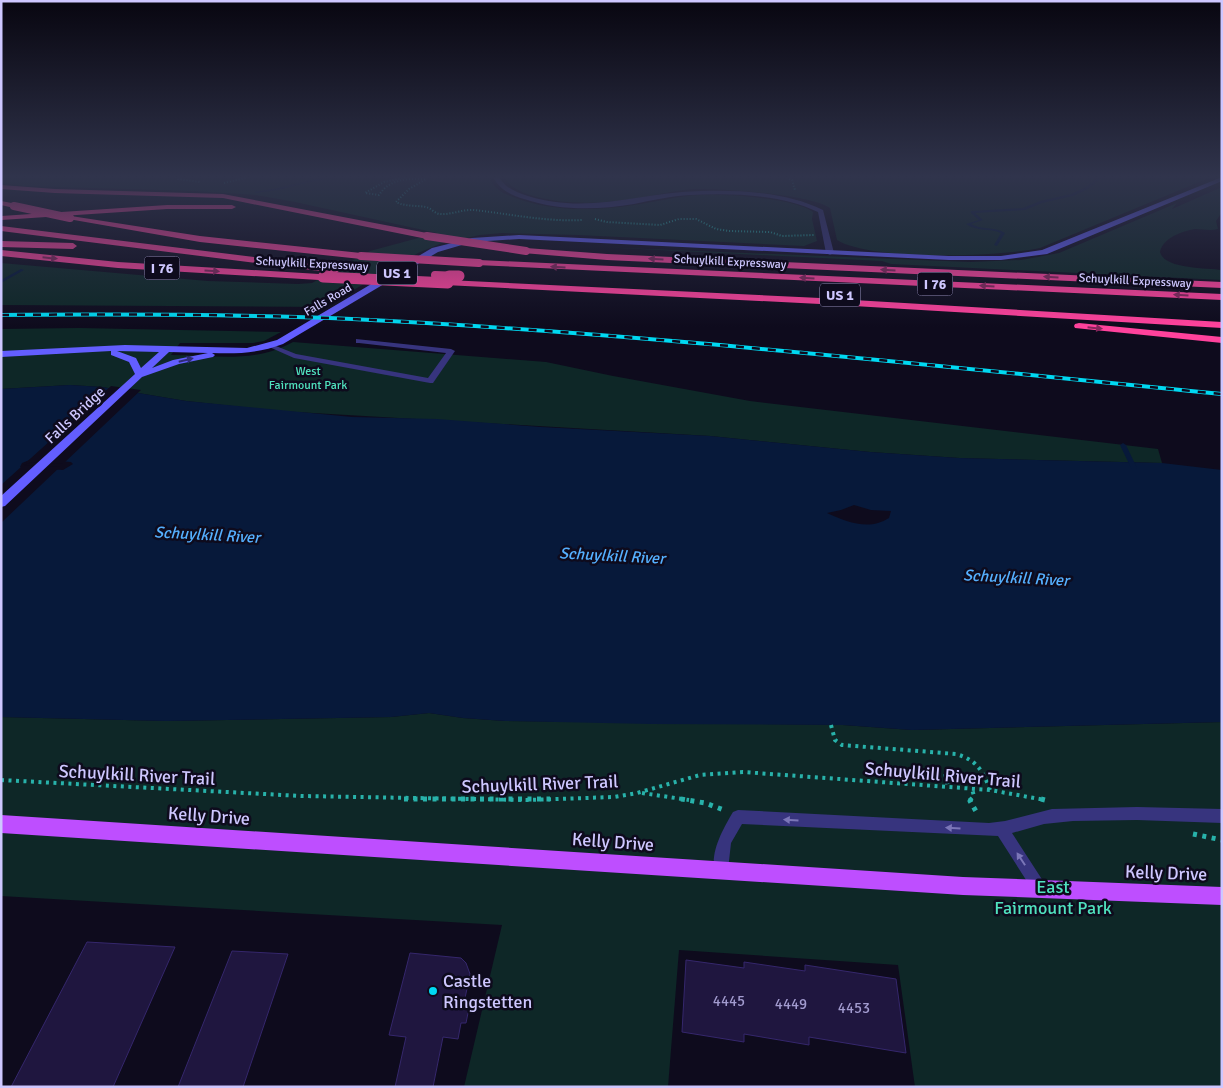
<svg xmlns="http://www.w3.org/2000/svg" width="1223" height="1088" viewBox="0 0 1223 1088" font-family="Signika,sans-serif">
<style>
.green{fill:#0e2727}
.water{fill:#07193a;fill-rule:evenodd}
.pier{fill:#0e0b1d}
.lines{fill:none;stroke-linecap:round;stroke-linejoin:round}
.stream{fill:#07193a;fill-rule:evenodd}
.building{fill:#1f163f;stroke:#35276c}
.path-far2{stroke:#28b2aa;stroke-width:2;stroke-dasharray:1 2;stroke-linecap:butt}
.path-far1{stroke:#28b2aa;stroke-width:4;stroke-dasharray:3 4.5;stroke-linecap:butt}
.path{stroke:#28b2aa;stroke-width:5;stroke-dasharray:4 5.5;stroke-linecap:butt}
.service{fill:#37347e;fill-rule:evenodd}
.minor{fill:#37347e;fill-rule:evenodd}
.secondary{fill:#635eff;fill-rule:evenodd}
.primary{fill:#be4eff;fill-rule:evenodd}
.motorway{fill:#ff429c;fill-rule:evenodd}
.rail-casing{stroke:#00d9f2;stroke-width:4}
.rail{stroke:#0e0b1d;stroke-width:2.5;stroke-dasharray:8;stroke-linecap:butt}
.motorway-bridge-far1{stroke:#ff429c;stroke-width:8}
.motorway-bridge{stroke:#ff429c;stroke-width:11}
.oneway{fill:#86265c}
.oneway2{fill:#302c77}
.oneway3{fill:#7b76b8}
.poi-dot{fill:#00d9f2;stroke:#0e0b1d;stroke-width:2}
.labels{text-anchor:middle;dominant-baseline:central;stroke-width:5;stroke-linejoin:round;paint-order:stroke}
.far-street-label{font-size:12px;fill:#cec7ff;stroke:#0e0b1d}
.far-park-label{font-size:12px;fill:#50e2be;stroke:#0e0b1d}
.shield{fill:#0e0b1d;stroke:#948fbb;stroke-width:1}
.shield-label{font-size:14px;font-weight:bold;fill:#cec7ff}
.street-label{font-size:15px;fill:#cec7ff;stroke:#0e0b1d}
.near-number-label{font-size:15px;fill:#a29bcf}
.water-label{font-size:16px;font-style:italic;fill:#55b0ff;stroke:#0e0b1d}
.near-street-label{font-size:18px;fill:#cec7ff;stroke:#0e0b1d}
.near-park-label{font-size:18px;fill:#50e2be;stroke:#0e0b1d}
.near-poi-label{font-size:18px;fill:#cec7ff;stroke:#0e0b1d;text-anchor:start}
</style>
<rect width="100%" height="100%" fill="#0e0b1d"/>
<path class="green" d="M1 175H489C491 187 502 193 513 197 550 212 595 211 634 205 656 202 678 196 701 195 725 194 796 198 813 212L812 219 817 241 804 246 578 235 502 233 480 235 442 243 418 253 324 307 1 305V263L208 281 298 284 312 283 370 251 437 233 295 202 256 195 194 191 26 186 1 183Z
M504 175H1216L1040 248C1000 257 870 261 837 240L830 208C810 194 718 188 692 189 671 191 652 196 632 199 598 204 563 205 530 195 519 191 507 186 504 175Z
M1222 187V212L1216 221 1218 229C1210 231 1203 229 1195 229 1182 231 1163 238 1160 252 1164 269 1206 268 1222 270V280L891 264 882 261 599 247 970 262 1021 260 1059 253 1177 203 1172 209Z
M79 328 281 332 264 341 253 343H180L171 355C214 355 254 364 293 342L546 362 613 376 750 401 1158 449 1162 463 959 458 870 452 710 436 279 411 186 401 102 387 70 385 1 389V329Z
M429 713 463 718 505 721 843 725 912 730 1222 722V1087H915L898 965 679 950 668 1087H464L502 925 1 896V717L166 721 391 717Z"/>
<path class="water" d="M70 385 102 387 186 401 352 417 437 419 541 427 710 436 870 452 959 458 1162 463 1222 470V722L912 730 843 725 651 724 505 721 463 718 429 713 391 717 166 721 1 717V389ZM32 459 71 462 73 464 63 470 20 467 22 463ZM854 505 871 510 891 511 889 518C869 531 847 522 827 513L841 510Z"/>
<path class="pier" d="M111 386 141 390 63 464 32 462 24 465 60 467 1 523V485Z"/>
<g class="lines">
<path class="stream" d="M342 175H352L319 180 278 190 256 193 254 192 278 188 319 178Z
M1101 175H1104L1088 189 1073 196 1042 203 1025 210 975 213 983 220 971 224C981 230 994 226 1005 233L997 246 994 245 1001 233C990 228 977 232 966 224L979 220 971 213V211L1023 208 1040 201 1071 194 1086 187Z
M21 269 24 270 1 283V280Z
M1123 443 1126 445 1137 468 1136 469H1132L1131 468 1120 445Z"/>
</g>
<path class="building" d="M87 942 175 947 113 1087H11Z
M232 951 288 954 243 1087H178Z
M410 953 461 958 466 963 470 974 463 1008H469L466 1023H461L458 1039 443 1037 433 1087H395L406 1037 389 1035Z
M686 960 744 968V962L805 971V965L896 979 906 1053 809 1037V1045L744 1034V1042L682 1032Z"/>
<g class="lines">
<path class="path-far2" d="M100 175H114
M173 175 178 179 200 182
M417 175 384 182 365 193 379 195C389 179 409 178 426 179L409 189 396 202C406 207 416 205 426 207 431 208 435 214 440 214 451 215 463 209 474 210 510 214 546 222 582 220
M589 175 604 177 622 175
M781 175 792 180 795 190
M224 183 257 175
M595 219 607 222 660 225 679 219H696L716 229 729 231 770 232 782 236 814 235"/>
<path class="path-far1" d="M831 725 835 740 842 745 956 754C977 760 983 771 990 790
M945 774 948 787
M1 780 302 796 527 800 614 797 637 793 700 775 743 772 990 790 1045 800
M642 793 689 800
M970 800 974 796 972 789"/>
<path class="path" d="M404 799H550
M681 799 705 803 724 810
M971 799 970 801 977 813
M1041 799 1045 800
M1193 834 1222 840"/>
<path class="service" d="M356 339 451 349 455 351 433 383H430L294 358 267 346 271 344 296 354 428 378 446 353 359 343H356Z
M1137 807 1222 809V823L1137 820 1073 821 1044 824 1012 833 1045 884 1047 889 1045 894 1040 896 1035 894 998 836 742 824 731 843 728 870 726 875 721 877 716 875C708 855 723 829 733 812L738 810 989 823 1005 821 1052 809Z"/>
<path class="minor" d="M492 175H498C504 188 516 192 528 196 588 215 641 192 701 191 741 190 787 192 823 210L834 253 830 255 826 253 818 212C781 194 731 193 690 195 671 196 653 200 634 204 598 210 560 211 524 199 511 195 498 189 492 175Z"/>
<path class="secondary" d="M1222 177V181L1047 254 1001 260H949L519 239 472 242 438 252 283 344C259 353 238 354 212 353L215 355 213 357 179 364 142 377 5 506 1 507V496L135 374 129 362 111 355V351L1 357V351L125 345 247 348 277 340 432 248 472 238 519 235 949 256H1001L1042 250ZM117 351 159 352 141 368 136 358ZM169 352 208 353 173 360 152 368Z"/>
<path class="primary" d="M1 815 963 877 1222 887V905L963 895 1 833Z"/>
<path class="motorway" d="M1 185 55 189 223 194 427 233 431 236 427 239 223 198 55 193 1 189Z
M1 201 17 204 18 206 14 208 1 205Z
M167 205H232L236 207 232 209H167L1 220V216Z
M71 216 200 236 361 253 365 256 361 259 200 242 74 220H71Z
M1 226 336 267 341 270 336 273 1 231Z
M1 241 73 243 77 246 73 249 1 247Z
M526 248 607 254 1222 282V288L607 260 523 253 522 251Z
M1 250 118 262 319 274 324 277 319 280 118 268 1 256Z
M479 260 1222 294V300L476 265 474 263Z
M448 280 820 298 1222 322V328L820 304 445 285 443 283Z
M1079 323 1222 337V343L1075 328 1074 326 1075 324Z"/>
<defs>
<path id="rail" d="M1 315C118 314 235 314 352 319 642 333 932 366 1222 394"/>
</defs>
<use href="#rail" class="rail-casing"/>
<use href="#rail" class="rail"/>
<path class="motorway-bridge-far1" d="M14 206 70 218
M427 236 526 251
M361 256 479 263
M435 275 459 276"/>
<path class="motorway-bridge" d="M449 276H459
M323 277 448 283"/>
</g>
<defs><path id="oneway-solid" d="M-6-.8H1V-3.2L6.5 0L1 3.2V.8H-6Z" transform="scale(1.25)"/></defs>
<g class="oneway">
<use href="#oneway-solid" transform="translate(50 258) rotate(6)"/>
<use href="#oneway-solid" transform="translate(656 259) rotate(-177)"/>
<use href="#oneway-solid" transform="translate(558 267) rotate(-177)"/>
<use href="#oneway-solid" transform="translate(888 270) rotate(-177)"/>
<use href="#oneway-solid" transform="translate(212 271) rotate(4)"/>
<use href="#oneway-solid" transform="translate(1051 277) rotate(-177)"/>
<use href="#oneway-solid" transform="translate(807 278) rotate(-177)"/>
<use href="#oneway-solid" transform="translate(987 286) rotate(-177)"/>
<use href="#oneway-solid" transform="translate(1181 295) rotate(-177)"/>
<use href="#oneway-solid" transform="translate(1095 328) rotate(6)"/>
</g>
<use class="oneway2" href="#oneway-solid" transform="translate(186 360) rotate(-14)"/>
<g class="oneway3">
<use href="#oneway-solid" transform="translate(791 820) rotate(-177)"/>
<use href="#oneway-solid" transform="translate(953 828) rotate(-177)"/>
<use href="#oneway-solid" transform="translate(1021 859) rotate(-123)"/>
</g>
<linearGradient id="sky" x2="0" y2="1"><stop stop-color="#080610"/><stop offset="0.54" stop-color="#30344c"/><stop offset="1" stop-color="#30344c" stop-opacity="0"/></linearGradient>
<rect width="1223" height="327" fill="url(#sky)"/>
<circle class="poi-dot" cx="433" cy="991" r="5"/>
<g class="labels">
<g class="far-street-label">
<text transform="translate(730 262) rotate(3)">Schuylkill Expressway</text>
<text transform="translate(312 264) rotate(3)">Schuylkill Expressway</text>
<text transform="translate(1135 281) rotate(3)">Schuylkill Expressway</text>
<text transform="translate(328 300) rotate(-30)">Falls Road</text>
</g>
<g class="far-park-label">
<text x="308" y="371">West<tspan x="308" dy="14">Fairmount Park</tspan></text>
</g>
<g class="shield">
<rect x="144.5" y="256.5" width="35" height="23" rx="4"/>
<rect x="377" y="261.5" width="40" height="23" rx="4"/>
<rect x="917.5" y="272.5" width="35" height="23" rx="4"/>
<rect x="820" y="283.5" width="40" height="23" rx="4"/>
</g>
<g class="shield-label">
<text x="162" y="268">I 76</text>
<text x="397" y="273">US 1</text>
<text x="935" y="284">I 76</text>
<text x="840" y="295">US 1</text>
</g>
<g class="street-label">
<text transform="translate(75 415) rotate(-43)">Falls Bridge</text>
</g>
<g class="near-number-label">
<text x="729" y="1001">4445</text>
<text x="791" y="1004">4449</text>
<text x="854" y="1008">4453</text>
</g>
<g class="water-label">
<text transform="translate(207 535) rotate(3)">Schuylkill River</text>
<text transform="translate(612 556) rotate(3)">Schuylkill River</text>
<text transform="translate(1016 578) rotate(3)">Schuylkill River</text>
</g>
<g class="near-street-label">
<text transform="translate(137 775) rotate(3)">Schuylkill River Trail</text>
<text transform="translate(943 775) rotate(5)">Schuylkill River Trail</text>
<text transform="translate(540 784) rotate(-2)">Schuylkill River Trail</text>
<text transform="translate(209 816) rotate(4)">Kelly Drive</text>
<text transform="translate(613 842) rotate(4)">Kelly Drive</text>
<text transform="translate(1166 873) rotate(2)">Kelly Drive</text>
</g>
<g class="near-park-label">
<text x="1053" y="887">East<tspan x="1053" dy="21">Fairmount Park</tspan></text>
</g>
<g class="near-poi-label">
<text x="443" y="981">Castle<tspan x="443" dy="21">Ringstetten</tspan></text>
</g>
</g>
<rect width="1223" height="1088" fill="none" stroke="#cec7ff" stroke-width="5"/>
</svg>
